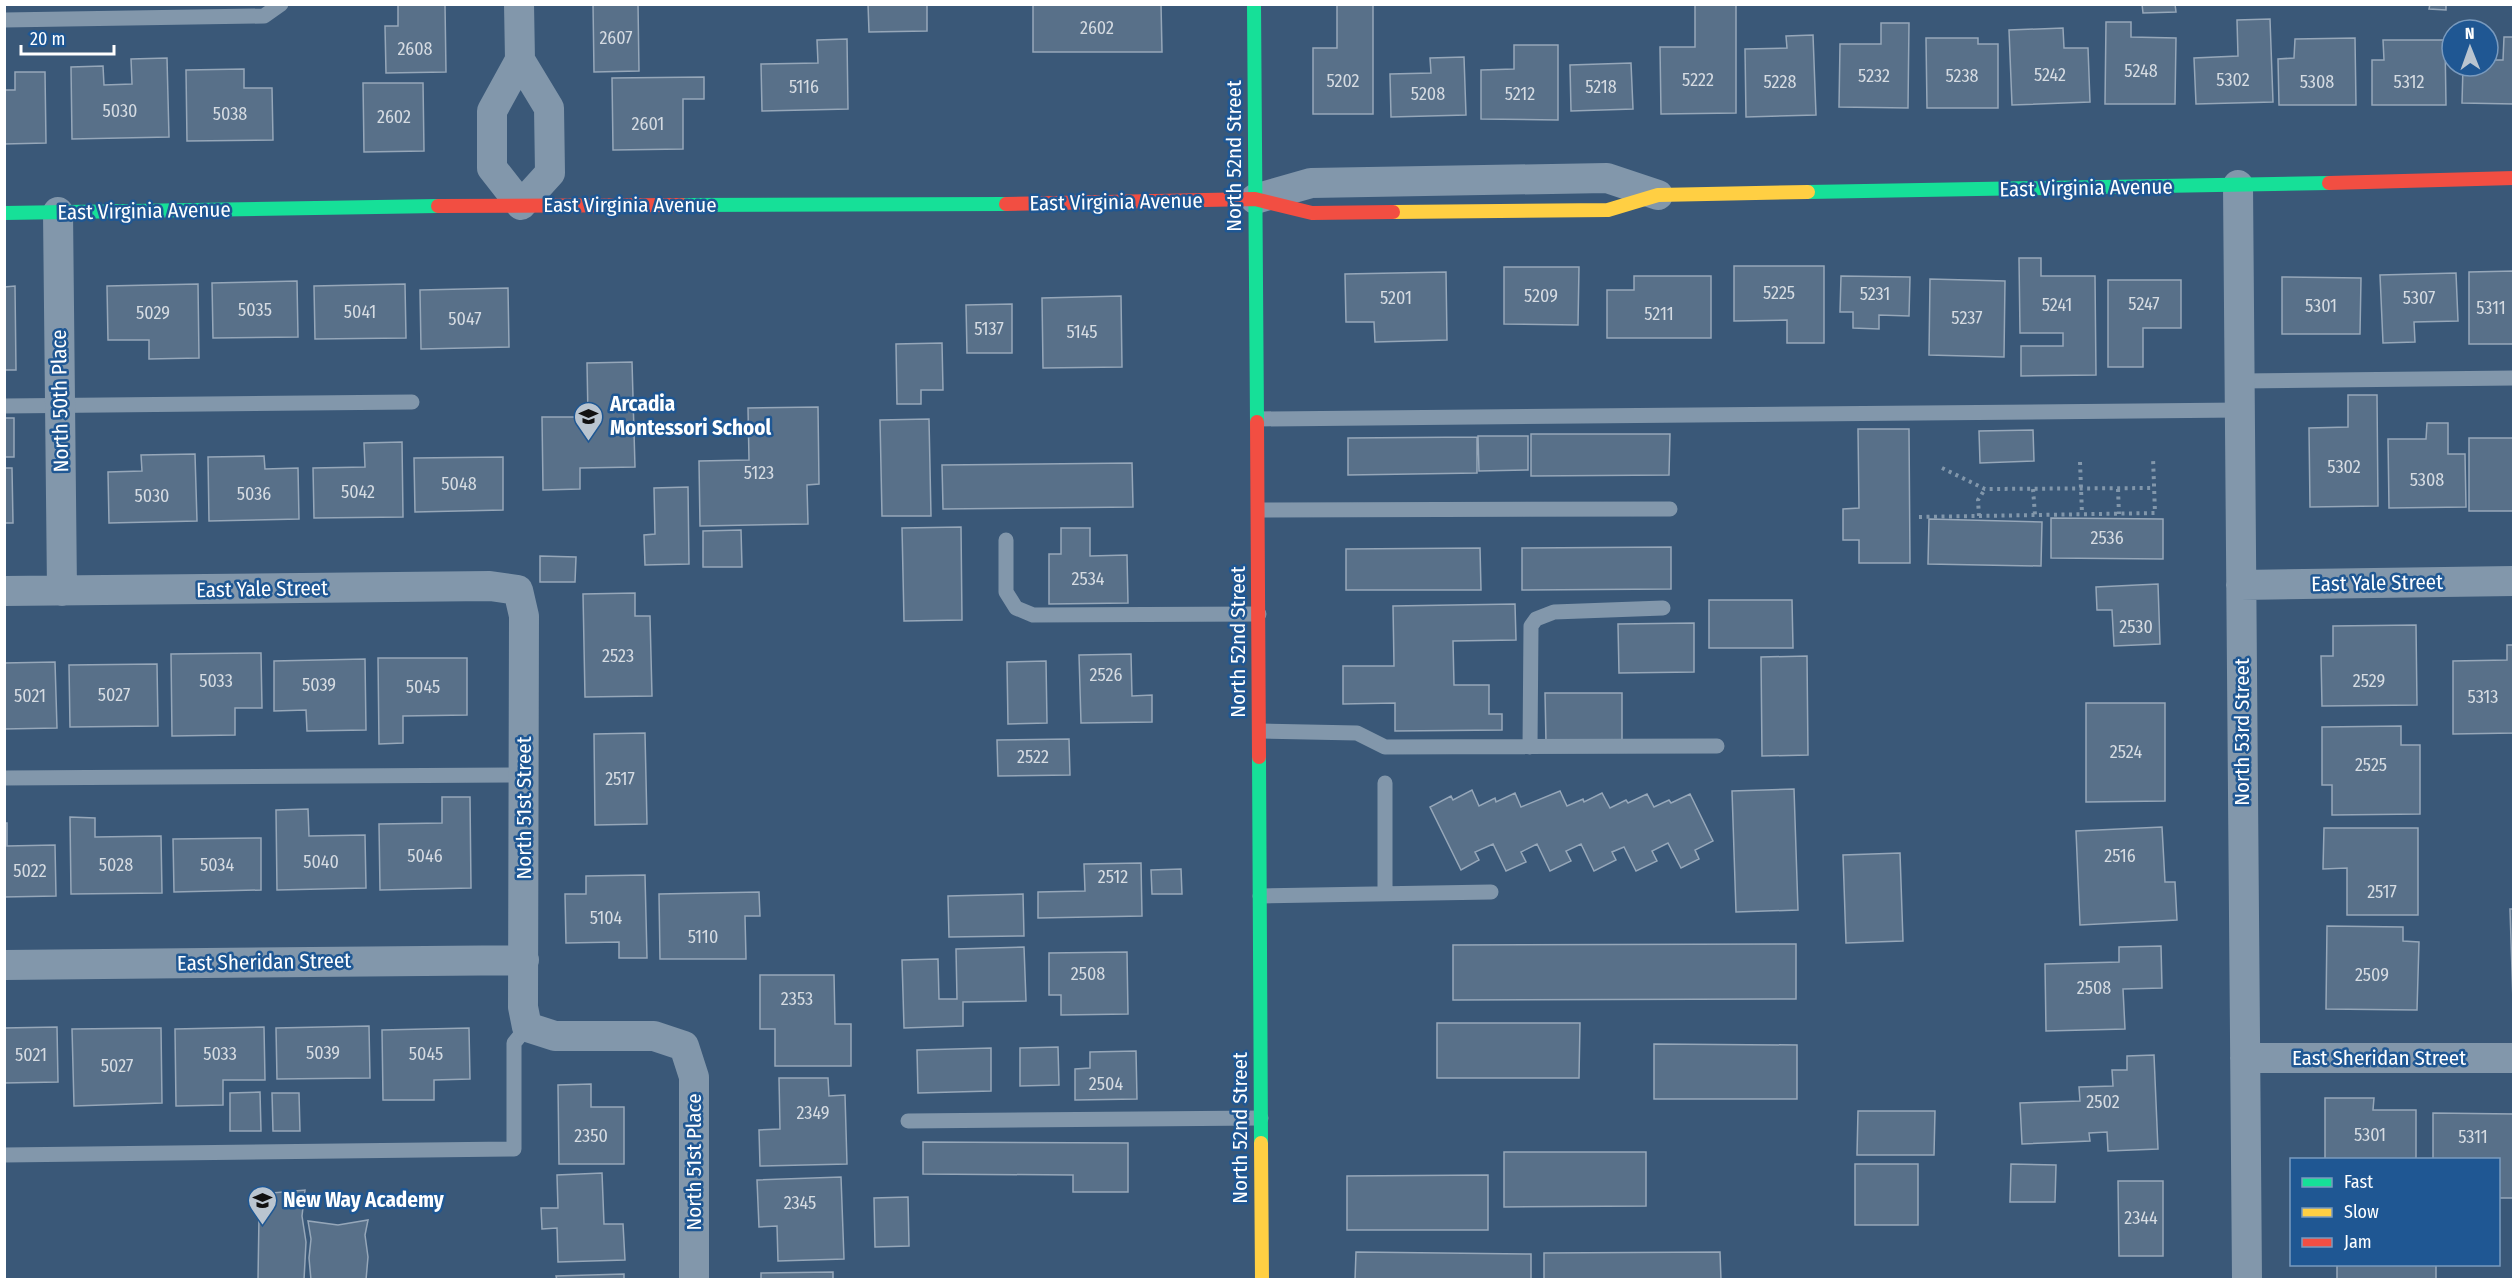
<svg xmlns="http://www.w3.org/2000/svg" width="2518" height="1284" viewBox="0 0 2518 1284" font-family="'Fira Sans Condensed',sans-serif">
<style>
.building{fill:#587089;stroke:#96a7b9;stroke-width:1.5}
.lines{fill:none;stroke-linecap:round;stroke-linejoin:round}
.path{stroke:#8297ab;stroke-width:4;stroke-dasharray:3 4.5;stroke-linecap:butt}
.lane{stroke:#8297ab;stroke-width:15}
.street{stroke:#8297ab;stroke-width:30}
.fast{stroke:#16e098;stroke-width:14}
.slow{stroke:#ffcf43;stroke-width:14}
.jam{stroke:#f24e42;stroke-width:14}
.labels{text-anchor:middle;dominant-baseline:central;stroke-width:5;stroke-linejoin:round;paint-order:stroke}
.number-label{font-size:18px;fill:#d5dbe2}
.street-label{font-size:21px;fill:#fff;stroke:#1f5793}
.poi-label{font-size:21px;font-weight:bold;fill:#fff;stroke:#1f5793;text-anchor:start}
</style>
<rect width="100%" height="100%" fill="#3a5878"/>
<path class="building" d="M398 4H445L446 72 386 73 385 26H398Z
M593 4H638L639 71 594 72Z
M868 4H927V31L869 32Z
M1033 4H1161L1162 52H1033Z
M1337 4H1373V114H1313V48H1337Z
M1695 4H1736V113L1661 114 1660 47H1695Z
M2142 4H2175L2176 12 2143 13Z
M2430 4H2446V10L2429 9Z
M2270 19 2273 102 2196 104 2194 58 2238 56 2237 20Z
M2106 22H2131V37L2176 38 2175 104H2105Z
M1881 23H1909L1908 108 1839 107 1840 44H1881Z
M2063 28 2064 48H2088L2090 102 2012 105 2009 30Z
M1813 35 1816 115 1746 117 1745 49 1787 48 1786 36Z
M2504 37H2514V104L2462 103 2463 66H2488V60H2503Z
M1926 38H1978V44H1998V108H1927Z
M2355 38 2356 105H2279L2278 59 2294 58 2295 39Z
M847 39 848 109 762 111 761 64 818 63 817 40Z
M2383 40H2445L2446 105H2372V60H2384Z
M1514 45H1558V120L1481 119V70L1514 69Z
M1464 57 1466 115 1391 117 1390 74 1431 73 1430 58Z
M167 58 169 137 72 139 71 67 103 66 104 85 132 84 131 59Z
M1631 63 1633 109 1571 111 1570 65Z
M244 69V88H272L273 140 187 141 186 70Z
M15 72H45L46 143 4 144V90H15Z
M704 77V99H683V149L613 150 612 78Z
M363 83H423L424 151 364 152Z
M2019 258H2041V276H2095L2096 375 2021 376V346H2063V333H2020Z
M1734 266H1824V343H1787V320L1734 321Z
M1504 267H1579L1578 325 1504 324Z
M2514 271V344H2469V272Z
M1446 272 1447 340 1375 342 1374 322H1346L1345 274Z
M2456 273 2458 321 2414 322 2415 342 2383 343 2380 275Z
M1634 276H1711V338H1607V290H1634Z
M1841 276 1910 277 1909 316 1879 315V329L1853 328V312H1840Z
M2282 277 2361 278 2360 334H2282Z
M1930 279 2005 281 2004 357 1929 355Z
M2108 280H2181V328H2143V367H2108Z
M297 281 298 337 213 338 212 283Z
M198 284 199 358 149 359V340H108L107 286Z
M405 284 406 338 315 339 314 286Z
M15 286 16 370H4V287Z
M508 288 509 347 421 349 420 290Z
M1121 296 1122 367 1043 368 1042 298Z
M1012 304V353H967L966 305Z
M942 343 943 390H921V404H897L896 344Z
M632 362 635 467 580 468V489L543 490 542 417H588L587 363Z
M2348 395H2377L2378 506 2310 507 2309 428 2348 427Z
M818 407 819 484 807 485 808 524 700 526 699 461 749 460 748 408Z
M4 418H14V457H4Z
M929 419 931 516H882L880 420Z
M2427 423H2448V454H2465L2466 507 2389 508 2388 439H2426Z
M1858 429H1909L1910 563H1859V540H1843V509L1859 508Z
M2033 430 2034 461 1980 463 1979 431Z
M1531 434H1670L1669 475 1531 476Z
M1478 436H1528V470L1479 471Z
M1477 437V473L1348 475V438Z
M2469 438H2513L2514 511H2469Z
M402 442 403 517 314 518 313 468 365 467 364 443Z
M195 454 197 521 109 523 108 472 142 471 141 455Z
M264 456 265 469 298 468 299 519 209 521 208 457Z
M503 457V510L415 512 414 458Z
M1132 463 1133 507 943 509 942 465Z
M4 468H12L13 523H4Z
M688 487 689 564 645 565 644 535 655 534 654 488Z
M2051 518 2163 519V559L2051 558Z
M1929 519 2042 522 2041 566 1928 564Z
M961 527 962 620 904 621 902 528Z
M1061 528H1090V556L1127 555 1128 603 1049 604V554H1061Z
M741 530 742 567H703V531Z
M1671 547V589L1522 590V548Z
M1480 548 1481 590H1346V549Z
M540 556 576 557 575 582H540Z
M2158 584 2160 644 2114 646 2112 610H2097L2096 587Z
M635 593V616H650L652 696 585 697 583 594Z
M1709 600H1792L1793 648H1709Z
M1515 604 1516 640 1453 641 1454 685H1489V714H1502V730L1395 731V703L1343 704V666H1394L1393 606Z
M1694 623V672L1619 673 1618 624Z
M2416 625 2417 705 2322 706 2321 656H2333V626Z
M2507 645H2514V733L2453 734V661L2507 660Z
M261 653 262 708H235V735L172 736 171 654Z
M1131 654 1132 696 1152 695V722L1081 723 1079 655Z
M1807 656 1808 755 1762 756 1761 657Z
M378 658H467V715L403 716V743L379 744Z
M365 659 366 730 307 731 306 710 274 711V661Z
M1046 661 1047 723 1008 724 1007 662Z
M55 662 57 728 4 729V663Z
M157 664 158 726 70 727 69 665Z
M1545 693H1622V742H1546Z
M2086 703H2165V801L2086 802Z
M2401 726V745H2420V814L2332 815V785H2322V727Z
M645 733 647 824 595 825 594 734Z
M1069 739 1070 775 998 776 997 740Z
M1794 789 1798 910 1736 912 1732 791Z
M1472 790 1479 806 1495 798 1496 802 1515 793 1521 807 1560 791 1567 806 1583 799 1584 802 1602 793 1610 808 1626 800 1628 803 1647 794 1654 807 1669 800 1671 803 1690 794 1713 841 1695 850 1699 859 1681 868 1668 843 1652 851 1657 861 1636 871 1624 847 1612 852 1616 860 1594 871 1581 844 1566 851 1571 861 1550 871 1537 844 1521 852 1526 862 1506 871 1493 844 1475 852 1479 860 1461 870 1430 807 1451 796 1453 800Z
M442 797H470L471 888 380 890 379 824 442 823Z
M308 809 309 836 365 835 366 888 277 890 276 810Z
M70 817 95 818V837L161 836 162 893 71 894Z
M4 823H7V846L55 845 56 896 4 897Z
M2162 827 2165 882H2175L2177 920 2080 925 2076 831Z
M2324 828H2418V915H2347V868L2323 869Z
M261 838V890L174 892 173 839Z
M1900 853 1903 941 1846 943 1843 855Z
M1141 863 1142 916 1038 918V892L1085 891 1084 864Z
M1181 869 1182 894H1152L1151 870Z
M645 875 647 958H619V942L566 943 565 894H586V876Z
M759 892 760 916H745L746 959H660L659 894Z
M1023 894 1024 936 949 937 948 896Z
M2510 909H2514V1002H2513Z
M2327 926 2403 927V941L2419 942 2417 1010 2326 1009Z
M1796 944V999L1453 1000V945Z
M2161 946 2162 988 2123 989 2125 1029 2046 1031 2045 964 2119 962V947Z
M1024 947 1026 1001 963 1002V1026L904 1028 902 960 938 959 939 999H957L956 949Z
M1127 952 1128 1014 1061 1015V995H1049V953Z
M760 975H834L835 1024H851V1066H775V1029H760Z
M1437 1023H1580L1579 1078H1437Z
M369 1026 370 1078 277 1079 276 1028Z
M57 1027 58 1082 4 1083V1028Z
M264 1027 265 1080H223V1105L176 1106 175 1029Z
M161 1028 162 1103 74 1106 72 1029Z
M469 1028 470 1079 434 1080V1100H383L382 1030Z
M1654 1044 1797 1045V1099H1654Z
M1058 1047 1059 1085 1020 1086V1048Z
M991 1048V1091L918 1093 917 1050Z
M1136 1051 1137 1099 1075 1100V1069L1090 1068V1052Z
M2154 1055 2158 1149 2108 1151 2107 1132 2089 1133 2090 1141 2022 1144 2020 1103 2080 1101 2079 1087 2113 1086 2112 1070H2127V1056Z
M779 1078H828L829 1096 845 1095 847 1164 760 1166 759 1130 780 1129Z
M591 1084V1107H624V1164H559L558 1085Z
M260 1092 261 1131H230V1093Z
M272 1093H299L300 1131H273Z
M2325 1098H2374L2373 1110H2416V1160H2325Z
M1858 1111H1935L1934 1155H1857Z
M2433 1113 2514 1114V1198H2498V1160H2433Z
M923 1142 1128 1143V1192H1073V1175L923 1174Z
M1504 1152H1646V1206L1504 1207Z
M1855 1164H1918V1225H1855Z
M2011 1164 2056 1165 2055 1202H2010Z
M602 1173 604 1224H623L625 1260 558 1262 557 1228 542 1229 541 1208H558L557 1175Z
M1488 1175V1230H1347V1176Z
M841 1177 844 1259 778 1261 777 1226 759 1227 757 1180Z
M2118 1181H2163V1256H2119Z
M255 1190 272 1193 305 1190 302 1216 306 1242 304 1280H258L259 1216Z
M908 1197 909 1246 875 1247 874 1198Z
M368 1220 365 1235 368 1257 366 1280H311L309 1258 311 1239 308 1221 338 1225Z
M1356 1252 1531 1254V1280H1355Z
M1720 1252 1721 1280H1544V1253Z
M2337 1264H2436V1280H2337Z
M833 1272V1280H761V1273Z
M624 1274V1280H557L556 1276Z"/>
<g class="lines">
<path class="path" d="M2080 462 2082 514
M1942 468 1985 489 2154 488
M2033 489 2035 515
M2118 489 2119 514
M1979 516 1978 500 1985 489
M1919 517 2155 513 2153 457"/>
<path class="lane" d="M4 20 264 16 281 4
M2240 381 2514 378
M4 406 412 402
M1258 419 2240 410
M1259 510 1670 509
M1006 540V592L1016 608 1033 615 1259 614
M1260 731 1357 733 1385 747 1717 746
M1530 747 1531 626 1536 619 1554 612 1663 608
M4 778 524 775
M1385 783V894
M1260 896 1491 892
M908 1121 1261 1118
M4 1155 514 1149V1043L527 1027"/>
<path class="street" d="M519 4 520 60 492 111V168L521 205 550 173 549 108 520 60
M2238 185 2247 1280
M1255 199 1311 183 1607 178 1658 195
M58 212 62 591
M2241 585 2514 581
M4 591 490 586 518 590 524 616 523 1007 527 1027 555 1036H654L684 1046 694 1077V1280
M4 965 524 960
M2245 1058H2514"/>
<path class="fast" d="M1254 4 1257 422
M1808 192 2329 183
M682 205 1006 204
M4 213 438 206
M1259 757 1261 1143"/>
<path class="slow" d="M1393 212 1608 210 1658 195 1808 192
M1261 1143 1262 1280"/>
<path class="jam" d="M2329 183 2514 178
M1006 204 1255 199 1312 213 1393 212
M438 206 682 205
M1257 422 1259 757"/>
</g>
<defs>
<symbol id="school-pin" viewBox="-11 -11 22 30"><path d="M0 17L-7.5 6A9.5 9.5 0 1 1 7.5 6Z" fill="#bac5d0" stroke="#1f5793"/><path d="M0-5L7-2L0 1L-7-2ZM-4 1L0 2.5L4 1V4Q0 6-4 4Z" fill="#111"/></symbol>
</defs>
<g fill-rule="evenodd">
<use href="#school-pin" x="572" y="400" width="33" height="45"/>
<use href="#school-pin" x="246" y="1184" width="33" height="45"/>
</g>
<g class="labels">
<g class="number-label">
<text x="1097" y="28">2602</text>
<text x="616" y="38">2607</text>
<text x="415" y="49">2608</text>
<text x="2141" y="71">5248</text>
<text x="2050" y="75">5242</text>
<text x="1874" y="76">5232</text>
<text x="1962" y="76">5238</text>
<text x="1698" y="80">5222</text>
<text x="2233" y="80">5302</text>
<text x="1343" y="81">5202</text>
<text x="1780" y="82">5228</text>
<text x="2317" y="82">5308</text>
<text x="2409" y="82">5312</text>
<text x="804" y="87">5116</text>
<text x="1601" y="87">5218</text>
<text x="1428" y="94">5208</text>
<text x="1520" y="94">5212</text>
<text x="120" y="111">5030</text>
<text x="230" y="114">5038</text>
<text x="394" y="117">2602</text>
<text x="648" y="124">2601</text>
<text x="1779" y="293">5225</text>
<text x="1875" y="294">5231</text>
<text x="1541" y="296">5209</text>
<text x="1396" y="298">5201</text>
<text x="2419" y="298">5307</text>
<text x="2144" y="304">5247</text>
<text x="2057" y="305">5241</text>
<text x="2321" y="306">5301</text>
<text x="2491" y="308">5311</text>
<text x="255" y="310">5035</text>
<text x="360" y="312">5041</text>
<text x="153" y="313">5029</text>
<text x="1659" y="314">5211</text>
<text x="1967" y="318">5237</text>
<text x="465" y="319">5047</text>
<text x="989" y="329">5137</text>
<text x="1082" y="332">5145</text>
<text x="2344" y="467">5302</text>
<text x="759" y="473">5123</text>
<text x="2427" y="480">5308</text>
<text x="459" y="484">5048</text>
<text x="358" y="492">5042</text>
<text x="254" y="494">5036</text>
<text x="152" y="496">5030</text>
<text x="2107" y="538">2536</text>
<text x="1088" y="579">2534</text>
<text x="2136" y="627">2530</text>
<text x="618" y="656">2523</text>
<text x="1106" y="675">2526</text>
<text x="216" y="681">5033</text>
<text x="2369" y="681">2529</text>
<text x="319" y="685">5039</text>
<text x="423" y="687">5045</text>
<text x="114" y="695">5027</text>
<text x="30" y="696">5021</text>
<text x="2483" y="697">5313</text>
<text x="2126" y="752">2524</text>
<text x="1033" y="757">2522</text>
<text x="2371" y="765">2525</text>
<text x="620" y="779">2517</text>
<text x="425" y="856">5046</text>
<text x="2120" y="856">2516</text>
<text x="321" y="862">5040</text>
<text x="116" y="865">5028</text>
<text x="217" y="865">5034</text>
<text x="30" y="871">5022</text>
<text x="1113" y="877">2512</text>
<text x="2382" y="892">2517</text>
<text x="606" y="918">5104</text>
<text x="703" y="937">5110</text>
<text x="1088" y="974">2508</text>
<text x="2372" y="975">2509</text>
<text x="2094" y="988">2508</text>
<text x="797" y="999">2353</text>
<text x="323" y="1053">5039</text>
<text x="220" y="1054">5033</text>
<text x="426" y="1054">5045</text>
<text x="31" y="1055">5021</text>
<text x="117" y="1066">5027</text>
<text x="1106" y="1084">2504</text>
<text x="2103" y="1102">2502</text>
<text x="813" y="1113">2349</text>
<text x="2370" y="1135">5301</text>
<text x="591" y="1136">2350</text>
<text x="2473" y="1137">5311</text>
<text x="800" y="1203">2345</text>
<text x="2141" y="1218">2344</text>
</g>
<g class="street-label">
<text transform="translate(1234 156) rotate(-90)">North 52nd Street</text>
<text transform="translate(2086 188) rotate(-1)">East Virginia Avenue</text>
<text transform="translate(1116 202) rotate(-1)">East Virginia Avenue</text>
<text x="630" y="205">East Virginia Avenue</text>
<text transform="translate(144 211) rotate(-1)">East Virginia Avenue</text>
<text transform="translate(60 401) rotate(-91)">North 50th Place</text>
<text transform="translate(2377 583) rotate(-1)">East Yale Street</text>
<text transform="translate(262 589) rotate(-1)">East Yale Street</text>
<text transform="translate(1238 642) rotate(-90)">North 52nd Street</text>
<text transform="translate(2242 732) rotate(-90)">North 53rd Street</text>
<text transform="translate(524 808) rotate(-90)">North 51st Street</text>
<text transform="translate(264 962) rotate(-1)">East Sheridan Street</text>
<text x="2379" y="1058">East Sheridan Street</text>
<text transform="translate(1240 1128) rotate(-90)">North 52nd Street</text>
<text transform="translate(694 1162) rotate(-90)">North 51st Place</text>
</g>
<g class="poi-label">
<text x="610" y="404">Arcadia<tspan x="610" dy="24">Montessori School</tspan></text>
<text x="283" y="1200">New Way Academy</text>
</g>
</g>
<rect width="2518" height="1284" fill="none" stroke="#ffffff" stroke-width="12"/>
<rect x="2290" y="1158" width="210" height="108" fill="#1f5793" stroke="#799abe" stroke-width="1.5"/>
<rect x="2302" y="1178" width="30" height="9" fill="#16e098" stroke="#799abe" stroke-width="1.5"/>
<text x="2344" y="1188" font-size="18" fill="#ffffff">Fast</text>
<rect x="2302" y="1208" width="30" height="9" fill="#ffcf43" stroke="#799abe" stroke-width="1.5"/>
<text x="2344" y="1218" font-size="18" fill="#ffffff">Slow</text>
<rect x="2302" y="1238" width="30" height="9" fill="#f24e42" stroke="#799abe" stroke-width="1.5"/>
<text x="2344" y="1248" font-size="18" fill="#ffffff">Jam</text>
<g transform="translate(2470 48) rotate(359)"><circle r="28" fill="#1f5793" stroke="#799abe" stroke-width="1.5"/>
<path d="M0-4.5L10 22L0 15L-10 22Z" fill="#bac5d0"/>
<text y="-9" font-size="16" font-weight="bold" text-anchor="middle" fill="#ffffff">N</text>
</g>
<path d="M21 45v9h93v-9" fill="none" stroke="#ffffff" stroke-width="3"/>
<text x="30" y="45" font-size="18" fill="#ffffff" stroke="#1f5793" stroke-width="4.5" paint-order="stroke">20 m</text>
</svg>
